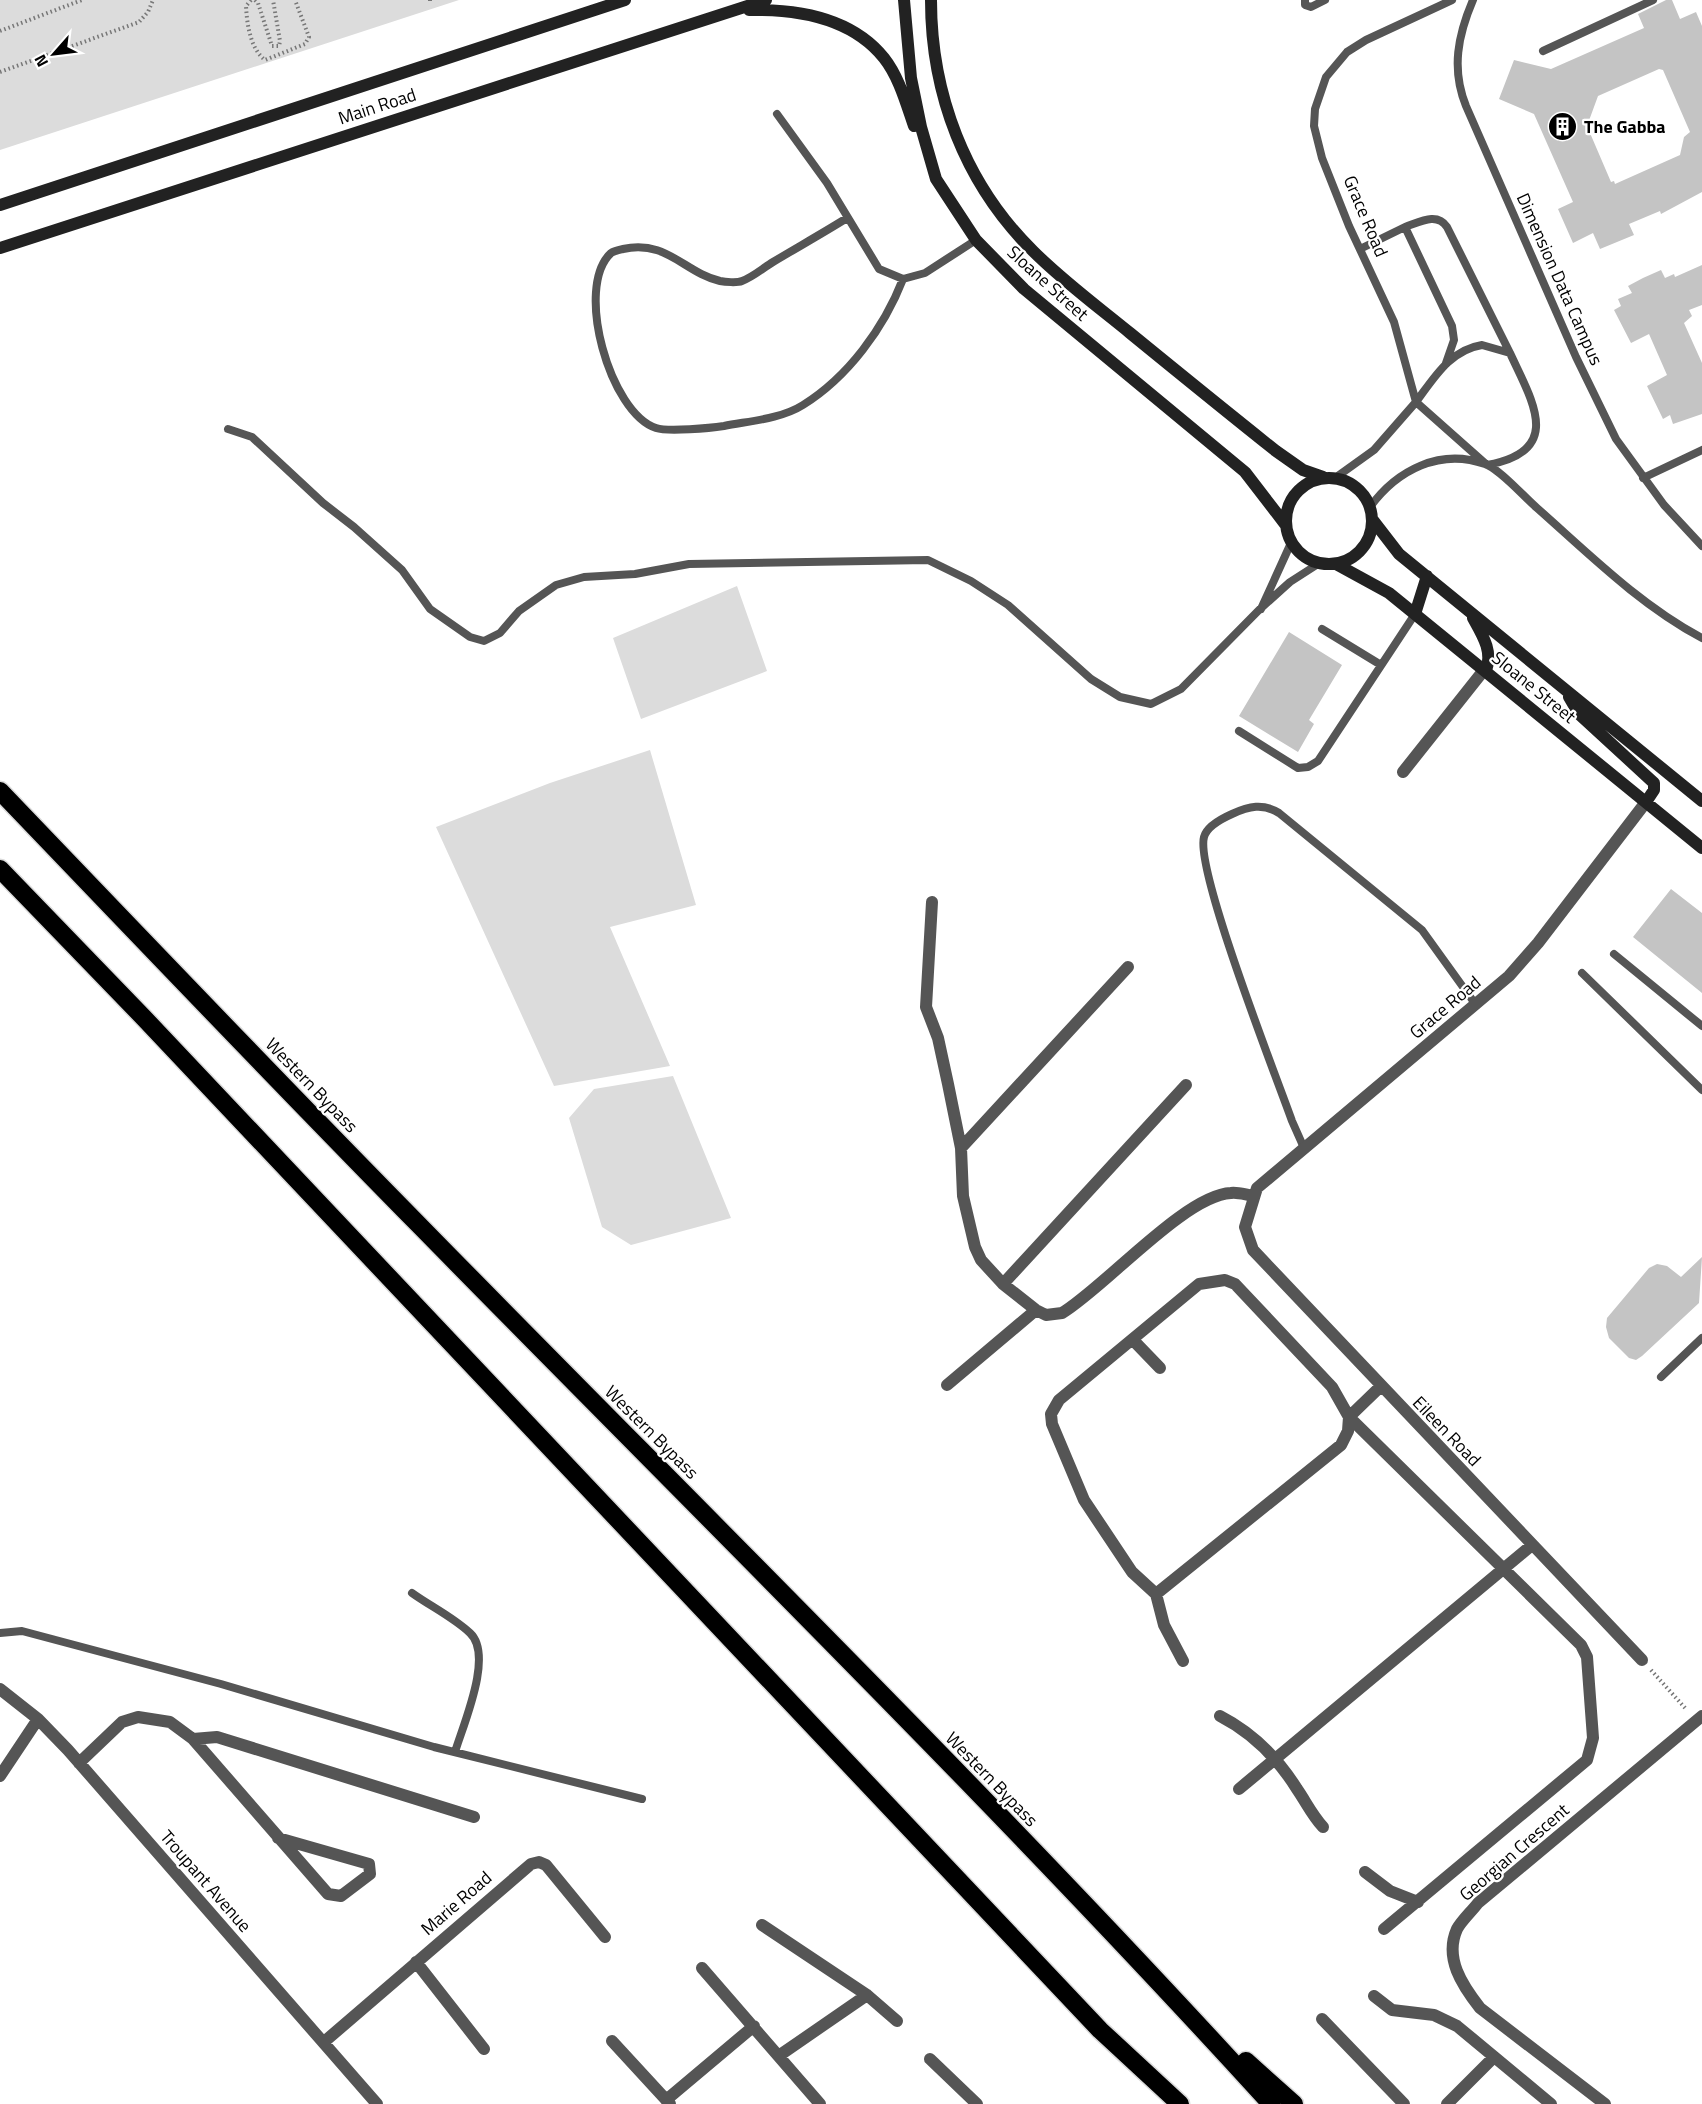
<svg xmlns="http://www.w3.org/2000/svg" width="1702" height="2104" viewBox="0 0 1702 2104" font-family="'Titillium Web',sans-serif">
<style>
.green{fill:#dcdcdc}
.building{fill:#c4c4c4;fill-rule:evenodd}
.lines{fill:none;stroke-linecap:round;stroke-linejoin:round}
.highway-casing{stroke:#dbdbdb;stroke-width:21}
.path{stroke:#777;stroke-width:4;stroke-dasharray:1.5 3;stroke-linecap:butt}
.lane{stroke:#555;stroke-width:8}
.street{stroke:#555;stroke-width:12}
.secondary{stroke:#222;stroke-width:12}
.highway{stroke:#000;stroke-width:18}
.labels{text-anchor:middle;dominant-baseline:central;stroke-width:4.5;stroke-linejoin:round;paint-order:stroke}
.street-label{font-size:18px;fill:#000;stroke:#fff}
.poi-label{font-size:18px;font-weight:bold;fill:#000;stroke:#fff;text-anchor:start}
</style>
<rect width="100%" height="100%" fill="#fff"/>
<path class="green" d="M0 0H459L0 150Z
M737 586 767 671 641 719 613 638Z
M650 750 696 905 610 927 670 1066 554 1086 436 827 550 783Z
M673 1076 731 1218 631 1245 602 1227 569 1118 594 1089Z"/>
<path class="building" d="M1666 0H1672L1680 19 1696 12 1702 26V192L1661 214 1660 211 1629 224 1634 235 1600 249 1593 233 1573 243 1558 209 1573 202 1534 114 1499 99 1514 60 1551 69 1644 28 1638 14ZM1659 69 1663 70 1690 132 1684 137 1680 155 1615 184 1614 181 1611 182 1587 126 1598 96Z
M1702 265V305L1689 310 1692 316 1684 323 1702 363V414L1673 424 1670 415 1663 419 1647 386 1667 375 1649 334 1631 343 1614 310 1621 306 1618 299 1632 293 1628 286 1643 278 1661 270 1665 278 1674 274 1675 277Z
M1289 632 1342 665 1309 720 1314 724 1298 752 1239 716Z
M1671 889 1702 913V993L1633 937Z
M1702 1257 1699 1303 1642 1356 1636 1360 1629 1358 1609 1338 1606 1327 1607 1318 1649 1268 1657 1264 1667 1266 1681 1277Z"/>
<g class="lines">
<defs>
<path id="highway" d="M0 791C140 937 279 1083 421 1227 706 1518 997 1803 1271 2104
M0 869 144 1018 1100 2030 1180 2104
M1246 2061 1294 2104"/>
</defs>
<use href="#highway" class="highway-casing"/>
<path class="path" d="M251 0 246 6C247 24 250 48 265 60L305 44 309 37 295 0
M255 0 258 3 272 46H279L280 41 273 0
M430 0V1
M0 31 82 0
M0 72 139 22 148 12 153 0
M1651 1670 1686 1709"/>
<path class="lane" d="M1305 0V5L1311 7 1325 0
M1473 0C1458 35 1451 69 1466 106L1576 357 1616 439 1664 505 1702 546
M1543 51 1653 0
M777 114 827 183 879 269 903 279 925 273 976 240
M847 218C823 233 798 247 773 262 763 268 753 277 742 281 737 283 725 282 720 281 685 273 666 239 623 249 619 250 614 251 611 253 574 287 610 413 656 428 668 432 711 428 724 426 749 421 781 419 803 405 848 377 884 328 903 279
M1360 249 1405 227
M1482 345 1510 353C1532 401 1565 451 1487 465L1416 402C1434 378 1450 350 1482 345Z
M1446 363 1454 340 1452 326 1405 227C1420 222 1437 212 1447 227L1510 353
M228 429 252 437 323 503 354 527 402 570 430 609 470 637 484 641 500 633 519 611 556 585 584 577 635 574 689 564 928 560 971 581 1008 605 1091 679 1120 697 1151 704 1181 689 1260 609 1290 582 1318 564
M1335 478 1374 450 1416 402 1394 322 1349 226 1322 158 1314 126 1315 109 1326 77 1347 52 1366 40 1452 0
M1643 478 1702 450
M1370 507C1397 470 1440 448 1485 464 1500 469 1524 497 1537 508 1589 554 1640 605 1702 638
M1261 609 1291 543
M1322 629 1381 665
M1239 731 1298 768 1308 767 1318 761 1415 614
M1614 954 1702 1026
M1582 973 1702 1090
M1304 1148 1292 1121C1276 1076 1195 870 1204 837 1207 826 1223 818 1232 814 1249 806 1263 803 1279 813L1422 930 1476 1005
M1661 1377 1702 1338
M412 1593C430 1606 453 1617 470 1633 494 1655 463 1725 455 1752
M0 1633 22 1631 221 1684 434 1747 642 1799"/>
<path class="street" d="M1403 772 1484 670
M932 902 926 1007 938 1038 948 1084 961 1148 963 1196 975 1247 981 1260 1003 1284 1036 1310 1046 1315 1062 1313C1104 1288 1185 1195 1231 1193 1238 1192 1246 1195 1254 1196
M961 1148 1128 967
M1003 1284 1186 1085
M1133 1340 1160 1368
M947 1385 1036 1310
M1156 1594 1341 1445 1348 1431 1349 1417 1380 1387
M1642 1660 1253 1250 1245 1227 1257 1188 1509 976 1538 943 1646 802
M1183 1661 1164 1625 1156 1594 1132 1572 1084 1500 1052 1424 1051 1414 1059 1400 1199 1284 1225 1280 1235 1284 1332 1387 1349 1417 1581 1645 1587 1657 1593 1738 1587 1760 1384 1929
M0 1689 38 1719 68 1750 377 2104
M1220 1716C1253 1733 1277 1757 1297 1789 1306 1802 1312 1815 1323 1827
M193 1739 217 1737 474 1817
M79 1763 122 1722 138 1717 170 1722 193 1739 328 1894 341 1896 370 1874 369 1864 278 1838
M0 1776 38 1719
M1239 1789 1532 1545
M1365 1872 1390 1891 1418 1902
M762 1925 867 1995 897 2021
M416 1962 484 2049
M702 1968 820 2104
M1374 1996 1392 2010 1434 2015 1457 2026 1551 2104
M1322 2019 1404 2104
M612 2041 670 2104
M324 2042 531 1864 539 1862 546 1865 605 1937
M780 2055 867 1995
M930 2059 977 2104
M666 2100 754 2026
M1447 2104 1494 2057
M1605 2104 1480 2008C1462 1985 1444 1958 1457 1929 1462 1920 1472 1911 1478 1903L1702 1716"/>
<path class="secondary" d="M904 0 911 78 921 127 936 179 976 240 1024 289 1245 472 1285 524
M931 0C931 94 965 184 1033 251 1063 281 1097 306 1130 333 1179 373 1227 412 1276 451L1303 470 1323 477
M749 10C797 9 852 18 884 58 899 77 906 103 914 126
M0 205 625 0
M0 248 766 0
M1286 521a43 43 0 1 1 86 0a43 43 0 1 1-86 0Z
M1372 519 1399 554 1702 801
M1336 564 1389 593 1702 848
M1415 614 1427 576
M1473 618C1483 636 1493 651 1486 671
M1569 697 1579 714 1654 783V790L1646 802"/>
<use href="#highway" class="highway"/>
</g>
<defs>
<symbol id="building-disc" viewBox="-11 -11 22 22"><circle r="9.5" fill="#000" stroke="#fff"/><path d="M-4-6H4V6H1V3H-1V6H-4ZM-2.5-4.3h1.7v1.8h-1.7ZM.8-4.3h1.7v1.8H.8ZM-2.5-1h1.7V.8h-1.7ZM.8-1h1.7V.8H.8Z" fill="#fff"/></symbol>
</defs>
<g fill-rule="evenodd">
<use href="#building-disc" x="1546" y="110" width="33" height="33"/>
</g>
<g class="labels">
<g class="street-label">
<text transform="translate(377 106) rotate(-18)">Main Road</text>
<text transform="translate(1366 216) rotate(67)">Grace Road</text>
<text transform="translate(1560 279) rotate(66)">Dimension Data Campus</text>
<text transform="translate(1048 283) rotate(42)">Sloane Street</text>
<text transform="translate(1534 687) rotate(39)">Sloane Street</text>
<text transform="translate(1445 1007) rotate(-40)">Grace Road</text>
<text transform="translate(312 1085) rotate(46)">Western Bypass</text>
<text transform="translate(1447 1431) rotate(46)">Eileen Road</text>
<text transform="translate(652 1432) rotate(45)">Western Bypass</text>
<text transform="translate(992 1779) rotate(46)">Western Bypass</text>
<text transform="translate(1514 1852) rotate(-41)">Georgian Crescent</text>
<text transform="translate(206 1881) rotate(49)">Troupant Avenue</text>
<text transform="translate(456 1903) rotate(-41)">Marie Road</text>
</g>
<g class="poi-label">
<text x="1584" y="126">The Gabba</text>
</g>
</g>
<g transform="translate(54 54) rotate(242)" stroke="#ffffff" stroke-width="4.5" paint-order="stroke">
<path d="M0-4.5L10 22L0 15L-10 22Z" fill="#000000"/>
<text y="-9" font-size="16" font-weight="bold" text-anchor="middle" fill="#000000">N</text>
</g>
</svg>
